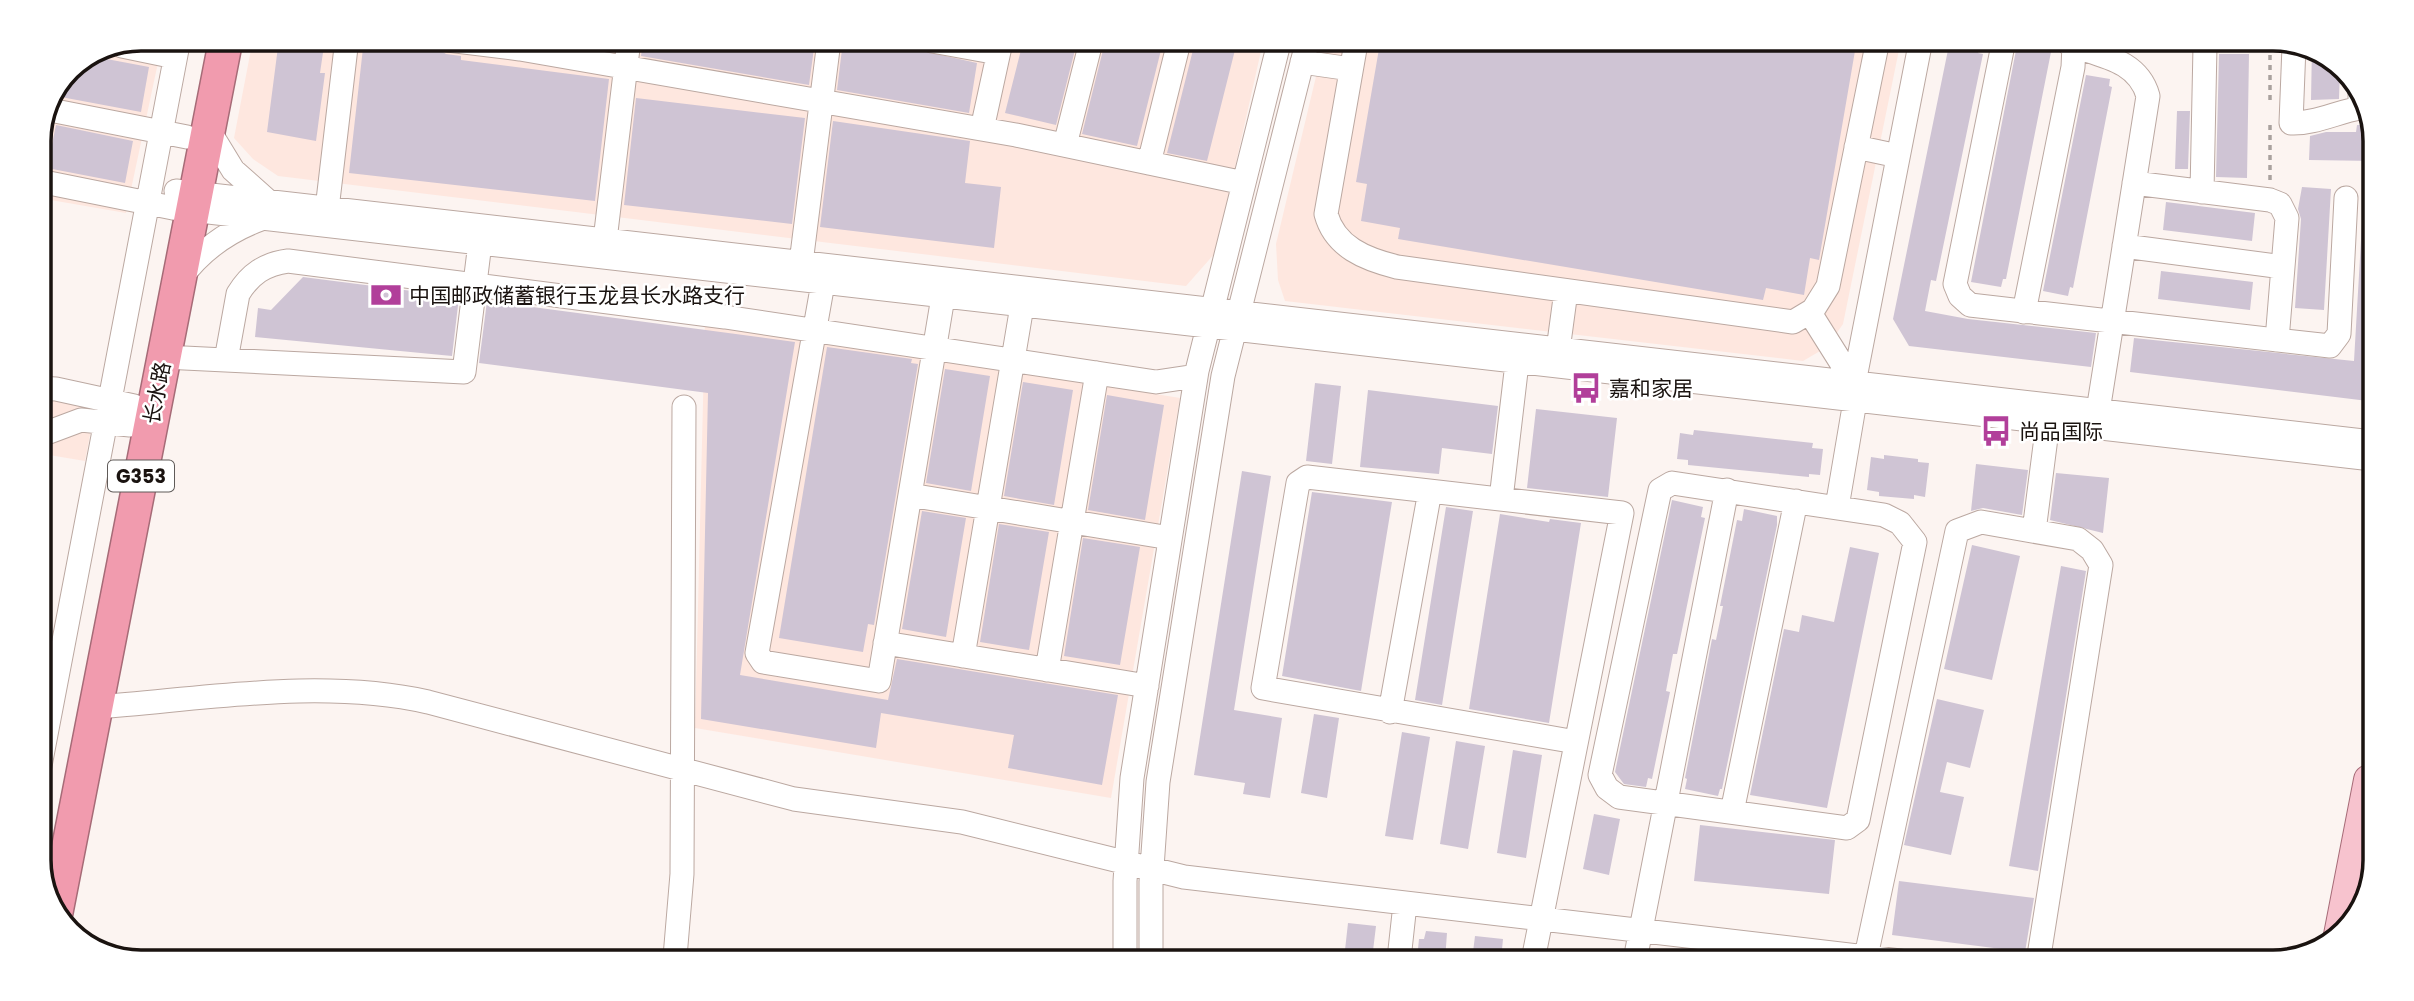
<svg xmlns="http://www.w3.org/2000/svg" width="2414" height="1001" viewBox="0 0 2414 1001" font-family="Poppins,'Noto Sans SC',sans-serif">
<style>
.built{fill:#fee7df}
.building{fill:#cfc4d4}
.lines{fill:none;stroke-linecap:round;stroke-linejoin:round}
.minor-casing{stroke:#bba8a1;stroke-width:25}
.major-casing{stroke:#a66b77;stroke-width:32}
.highway-casing{stroke:#a66b77;stroke-width:36}
.path{stroke:#a9a19e;stroke-width:3.5;stroke-dasharray:5 5;stroke-linecap:butt}
.minor{stroke:#fff;stroke-width:23}
.major{stroke:#f7c3ce;stroke-width:30}
.highway{stroke:#f19bae;stroke-width:33}
.labels{text-anchor:middle;dominant-baseline:central;stroke-width:5;stroke-linejoin:round;paint-order:stroke}
.shield{fill:#fff;stroke:#5f5a58;stroke-width:2}
.shield-label{font-size:19px;font-weight:bold;fill:#1a1310}
.poi-label{font-size:21px;fill:#1a1310;stroke:#fff;text-anchor:start}
.street-label{font-size:21px;fill:#1a1310;stroke:#fff}
.rim{fill:none;stroke:#1a1310;stroke-width:3.5}
</style>
<rect width="100%" height="100%" fill="#fcf4f1"/>
<path class="built" d="M141 39H163L126 213 39 198V134L69 68Z
M253 39 1263 42 1216 252 1186 286 278 176 253 159 234 138Z
M1324 43 1900 45 1843 324 1827 347 1803 361 1285 301 1278 280 1276 244Z
M705 321 1180 398 1111 798 695 728Z
M39 397H64L95 409 85 461 49 455 39 511Z"/>
<path class="building" d="M279 39H325L320 73H325L316 141 267 132Z
M364 39 436 47 446 54 461 56V60L609 79 595 201 349 173Z
M572 40H615L614 51 571 44Z
M643 40 815 41 809 85 641 56Z
M843 41 923 51 977 63 969 113 837 90Z
M1023 42H1077L1056 125 1005 113Z
M1105 42H1163L1137 146 1082 134Z
M1195 42H1237L1207 161 1167 153Z
M1380 43 1856 45 1819 260 1810 258 1804 295 1766 288 1763 300 1398 239 1400 228 1361 221 1367 184 1356 182Z
M1949 45H1980L1978 53 1983 54 1936 281 1931 280 1925 311 1968 319 2096 333 2091 367 1909 346 1893 319Z
M2017 45 2051 52 2006 279H2003L2001 287 1971 282Z
M2312 46 2340 68 2339 99 2311 100Z
M2219 54H2249L2247 178 2216 177Z
M96 57 149 67 141 112 61 97 69 68Z
M2086 75 2110 79 2109 86 2112 87 2073 288 2070 287 2068 296 2043 291Z
M636 98 805 118 792 224 624 205Z
M2177 111H2190L2188 169H2175Z
M833 121 970 141 965 183 1001 187 994 248 820 227Z
M56 125 133 141 125 183 47 168Z
M2357 125 2372 126 2375 161 2309 160 2310 136 2326 132H2356Z
M2302 187 2331 189 2324 310 2295 308 2301 219 2298 209Z
M2166 202 2255 213 2252 241 2163 230Z
M2363 206H2375L2373 393H2369L2368 401 2130 372 2134 338 2354 361Z
M2161 271 2253 282 2250 310 2158 299Z
M303 277 459 297 452 356 255 337 258 308 271 310Z
M487 301 795 342 740 675 888 700 897 659 1118 695 1102 785 1008 768 1014 735 881 713 876 748 701 719 708 393 479 363Z
M827 347 912 359 911 363 918 364 874 625 868 624 863 652 779 638Z
M945 369 990 376 971 491 926 483Z
M1023 382 1073 390 1054 505 1004 496Z
M1315 383 1341 386 1332 464 1306 461Z
M1368 390 1498 406 1492 454 1442 448 1439 474 1360 467Z
M1107 395 1164 405 1145 520 1088 510Z
M1536 409 1617 418 1608 497 1527 488Z
M1694 430 1813 443 1812 448 1823 449 1820 475 1809 474V477L1688 465V460L1677 459 1680 433 1693 435Z
M1884 455 1918 459V462L1929 463 1925 497 1914 495V499L1879 496V492L1867 490 1871 457 1884 459Z
M1976 464 2028 470 2022 515 1983 508 1971 511Z
M1242 471 1271 476 1234 710 1282 718 1270 798 1243 794 1245 783 1194 775Z
M2056 473 2109 478 2103 533 2050 520Z
M1312 492 1392 502 1361 691 1282 676Z
M1672 500 1703 507 1701 517 1705 518 1677 654H1673L1666 691 1670 692 1652 779 1648 778 1646 787 1624 784 1615 772Z
M1446 507 1473 511 1442 705 1415 700Z
M1744 509 1777 516V525L1722 789H1720L1718 796 1685 789 1687 779 1685 778 1712 639 1716 640 1723 606H1720L1737 520 1742 521Z
M922 511 966 518 946 637 902 629Z
M1500 514 1549 522 1550 519 1581 523 1549 723 1469 709Z
M999 524 1049 532 1029 650 980 642Z
M1083 538 1140 547 1120 665 1064 656Z
M1972 545 2020 556 1992 680 1944 669Z
M1850 547 1879 553 1827 808 1750 795 1784 629 1799 632 1802 615 1834 622Z
M2061 566 2086 571 2038 871 2009 866Z
M1937 699 1984 710 1970 768 1947 762 1940 792 1964 797 1951 855 1904 845Z
M1314 714 1339 718 1327 798 1301 793Z
M1402 732 1430 737 1413 840 1385 836Z
M1456 741 1485 746 1468 849 1440 844Z
M1513 750 1542 755 1526 858 1497 853Z
M1594 814 1620 819 1609 875 1583 869Z
M1700 825 1835 840 1829 894 1694 881Z
M1899 881 2034 898 2025 952 1892 935Z
M1348 923 1376 926 1372 959H1344Z
M1426 931 1447 933 1445 960 1417 959 1419 939H1424Z
M1475 936 1503 939 1501 960H1472Z"/>
<g class="lines">
<defs>
<path id="minor" d="M448 40 520 49 1016 135 1244 183
M932 41 998 53
M1356 43 1326 214C1335 247 1365 259 1397 267L1793 322 1813 310 1828 286 1877 45
M2003 45 1955 284 1960 296 1970 305 2330 346 2339 334 2346 198
M2070 45C2101 56 2138 60 2148 96L2098 411
M122 46 175 57
M2294 46 2291 123C2314 124 2337 112 2360 108V88
M1302 62 1351 69
M50 110 187 137
M208 129 233 170 269 202
M982 129 1001 42
M1065 145 1091 42
M1856 147 1898 156
M1149 163 1179 42
M39 181 173 208 2372 459
M2134 183 2270 200 2280 204 2287 218 2277 340
M176 191 2372 442
M2202 192 2205 46
M327 209 347 39
M605 240 629 40
M2124 246 2283 267
M801 263 829 41
M180 279C201 250 228 231 261 219
M823 283 757 653 763 662 879 681 943 297
M2024 312 2073 67 2074 45
M1810 313 1854 383
M1558 350 1566 291
M164 357 464 372 480 243
M226 360 238 294C250 274 265 264 288 261L725 317 1156 382 1196 376
M1854 383 1920 45
M39 388 56 389 134 406
M39 449 41 435 81 420 130 425
M1672 483 1884 515 1900 523 1915 542 1858 820 1847 828 1619 797 1607 788 1600 775 1660 490Z
M910 495 1170 538
M1501 499 1517 363
M1837 507 1855 401
M2034 531 2048 422
M885 643 1147 686
M963 656 1022 306
M1047 670 1097 373
M96 707C205 699 320 678 428 702L794 799 962 822 1184 877 1900 961
M1390 712 1430 491
M39 771 179 39
M1732 812 1796 501
M675 957 682 874 684 407
M1125 958V881L1132 778 1197 371 1279 43
M1151 959V882L1158 782 1223 376 1307 43
M1399 959 1405 904
M1533 960 1622 513 1307 477 1298 483 1263 688 1576 742
M1635 960 1727 490
M1865 961 1957 531 1981 522 2078 539 2092 550 2101 565 2038 962"/>
<path id="major" d="M2339 935 2369 780"/>
<path id="highway" d="M56 912 226 39"/>
</defs>
<use href="#minor" class="minor-casing"/>
<use href="#major" class="major-casing"/>
<use href="#highway" class="highway-casing"/>
<path class="path" d="M2270 100V46
M2270 180V125"/>
<use href="#minor" class="minor"/>
<use href="#major" class="major"/>
<use href="#highway" class="highway"/>
</g>
<defs>
<symbol id="bank-bare" viewBox="-9 -9 18 18"><path d="M-6-4H6V4H-6ZM0-2.3a2.3 2.3 0 1 0 0 4.6a2.3 2.3 0 1 0 0-4.6Z" fill="#b13f9a" stroke="#fff" stroke-width="2.5" paint-order="stroke"/></symbol>
<symbol id="bus-bare" viewBox="-9 -9 18 18"><path d="M-5-6H5V4H4V6H2V4H-2V6H-4V4H-5ZM-3.5-4V0h7V-4ZM-3.5 1.2v1.5H-2V1.2ZM2 1.2v1.5H3.5V1.2Z" fill="#b13f9a" stroke="#fff" stroke-width="2.5" paint-order="stroke"/></symbol>
</defs>
<g fill-rule="evenodd">
<use href="#bank-bare" x="364" y="273" width="44" height="44"/>
<use href="#bus-bare" x="1564" y="366" width="44" height="44"/>
<use href="#bus-bare" x="1974" y="409" width="44" height="44"/>
</g>
<g class="labels">
<rect class="shield" x="108" y="460.5" width="66" height="31" rx="5"/>
<g class="shield-label">
<text x="141" y="476">G353</text>
</g>
<g class="poi-label">
<text x="409" y="295">中国邮政储蓄银行玉龙县长水路支行</text>
<text x="1609" y="388">嘉和家居</text>
<text x="2019" y="431">尚品国际</text>
</g>
<g class="street-label">
<text transform="translate(157 393) rotate(-79)">长水路</text>
</g>
</g>
<path d="M0 0H2414V1001H0ZM141 51H2273A90 90 0 0 1 2363 141V860A90 90 0 0 1 2273 950H141A90 90 0 0 1 51 860V141A90 90 0 0 1 141 51Z" fill="#fff" fill-rule="evenodd"/>
<path class="rim" d="M141 51H2273A90 90 0 0 1 2363 141V860A90 90 0 0 1 2273 950H141A90 90 0 0 1 51 860V141A90 90 0 0 1 141 51Z"/>
</svg>
